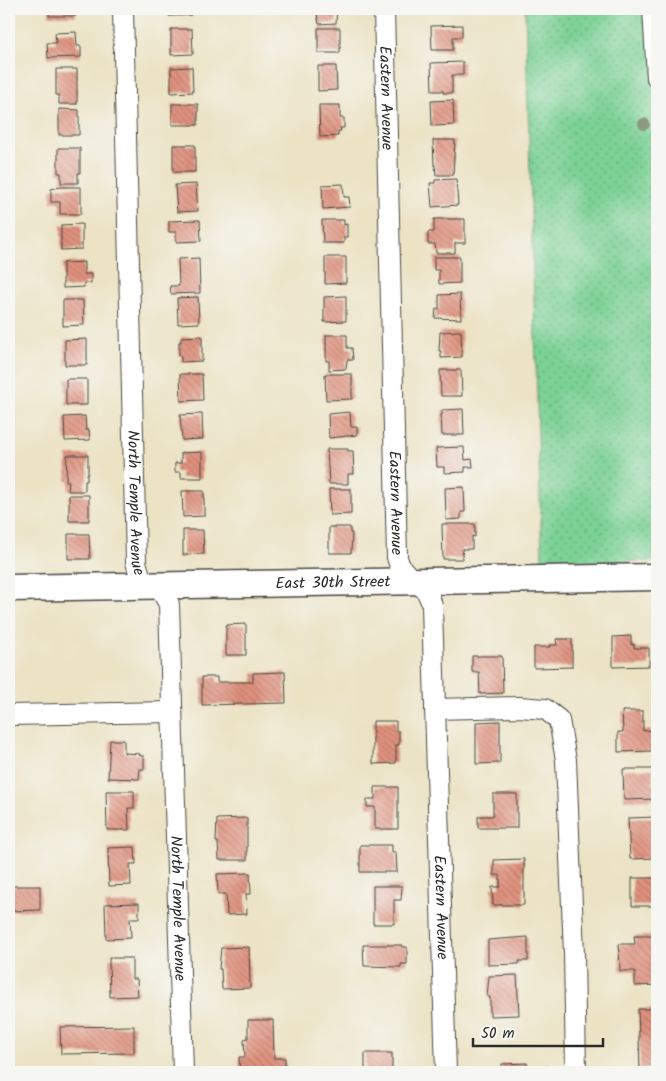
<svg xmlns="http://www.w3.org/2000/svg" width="666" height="1081" viewBox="0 0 666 1081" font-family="Kalam,sans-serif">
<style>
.park{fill:url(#park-dots);stroke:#537e60}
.building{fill:url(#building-back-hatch)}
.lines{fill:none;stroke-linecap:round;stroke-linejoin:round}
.minor-casing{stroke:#484742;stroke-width:22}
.major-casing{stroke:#484742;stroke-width:29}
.minor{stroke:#fff;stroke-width:20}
.major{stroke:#fff;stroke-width:26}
.tree{fill:#8f9982}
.labels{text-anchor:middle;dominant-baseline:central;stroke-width:4;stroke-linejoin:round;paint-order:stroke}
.street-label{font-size:16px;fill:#2b2b2b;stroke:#f6f6f2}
</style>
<defs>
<pattern id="park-dots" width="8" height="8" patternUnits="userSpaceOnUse" patternTransform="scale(1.25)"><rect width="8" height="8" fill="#7bd195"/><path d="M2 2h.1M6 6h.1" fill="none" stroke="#65aa7a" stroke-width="1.8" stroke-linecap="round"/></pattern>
<pattern id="building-back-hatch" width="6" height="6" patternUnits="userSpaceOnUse" patternTransform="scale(1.25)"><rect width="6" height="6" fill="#e0927e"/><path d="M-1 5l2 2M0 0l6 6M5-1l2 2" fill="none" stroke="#b67767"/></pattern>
</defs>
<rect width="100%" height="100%" fill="#f6f6f2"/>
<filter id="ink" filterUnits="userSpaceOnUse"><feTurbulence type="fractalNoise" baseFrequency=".02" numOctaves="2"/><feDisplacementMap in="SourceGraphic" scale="10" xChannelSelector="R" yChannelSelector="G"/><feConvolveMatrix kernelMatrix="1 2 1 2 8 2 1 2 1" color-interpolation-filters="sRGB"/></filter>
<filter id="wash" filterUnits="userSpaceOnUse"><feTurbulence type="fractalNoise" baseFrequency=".0096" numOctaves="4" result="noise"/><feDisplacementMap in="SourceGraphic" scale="20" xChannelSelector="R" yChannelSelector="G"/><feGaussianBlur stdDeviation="1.12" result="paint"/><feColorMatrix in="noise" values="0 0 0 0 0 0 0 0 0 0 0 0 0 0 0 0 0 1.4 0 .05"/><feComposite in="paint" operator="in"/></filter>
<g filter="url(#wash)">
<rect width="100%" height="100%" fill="#ece3c5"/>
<path class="park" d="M525 9H657V561L542 563Z"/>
<g id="blocks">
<path class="building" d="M49 9H76V16H49Z
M169 9H190L191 15 169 16Z
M316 9H337L336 23 319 24Z
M462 25V37H453V50H432L431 26Z
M318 28H340V53H318Z
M171 29H192L193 54 171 55Z
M76 32 77 46H81V57L48 58 47 43H56L55 33Z
M463 62V75H452V93H443V91H432L431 63Z
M318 66H336L337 90 318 91Z
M192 67 193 92 171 93V68Z
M56 69H77V104H59V95H56Z
M453 100 454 125 432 126 431 101Z
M172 104H198V125H172Z
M319 105H340V118H344V128H340L341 131H338V136L320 137Z
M59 109 79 110V135H59Z
M433 140H455L453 175H436L435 165H434Z
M173 145H195V172H173Z
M58 148H80V173H78V183H61V173H58Z
M456 179 458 205 432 207 430 183H435V180Z
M196 184 198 211 177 212 175 185Z
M343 184 344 197H349L350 207 323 209 322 185Z
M60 187H81V214H60V202H51V189Z
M434 219H465V243H455V253H436L435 244H428V232H434Z
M200 220 201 241 176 242V232H169V221Z
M322 220H344V225L347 224V237H344V243H323Z
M82 224V249L61 250V225Z
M325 257H346V283L325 284Z
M434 257H460V283L439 284V270H434Z
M199 258 200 293 171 294 170 286H179L178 259Z
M84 262V274H91V283H84V287L63 288V263Z
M460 294 461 319 435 318 436 309H439V295Z
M346 296V321L324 322V297Z
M198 297 199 323 178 324 177 298Z
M63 300H83L84 325 63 326Z
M461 331 462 357 441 358V351H439L440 332Z
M326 335H347V348H352L353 360H347L346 369 329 370V361H326Z
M202 336V361L181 362V356H179V342H181V337Z
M87 339V365H65V340Z
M440 370H461L462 396H441Z
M180 374H202L203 400 181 401Z
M325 374H352V399L326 400Z
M66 379H87V405H66Z
M463 409 464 435H442L441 415H442V410Z
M350 412 351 427H357V435L329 438 328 414Z
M202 414 203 439 182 440 180 415Z
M85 416 86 430H89L90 440 65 441 64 417Z
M464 447 465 460 472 459 473 467H465V472L444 473V467H437L436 448Z
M327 449H348V451H353L354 474H348V484H329Z
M202 452V478H181V472H175V463H181V453Z
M67 455H88V474H87V481H85V491H68L69 481H66Z
M464 487 465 512H461V519L446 520 445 488Z
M329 489H351V514L330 515Z
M182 491H204V516L183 517Z
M69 495H89V521H69Z
M442 524H475V537L472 536V549H462L463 559H443Z
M329 527H350V533H352L351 553H329Z
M183 530H203L204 554 183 555Z
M68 534H89L90 559H68Z
M246 624V655H226V625Z
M631 636V645L634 644V648H649V666L613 667V637Z
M556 639H572V667L534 668V647H550L549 645H557Z
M472 656H502L503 693 480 694 479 672H472Z
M285 672 286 703 202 705V677H217V682H253V673Z
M622 711H643V731L651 730 652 751 618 752V732H623Z
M373 721H396V731H399V745H396V763L373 764Z
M500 721V763L476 764V722Z
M110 740H124V753L140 754V756H144V769H140L139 779 108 778Z
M623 769H653V785H657V799L624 800Z
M375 787H398V829H375V807H367V799H375Z
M106 791H134V808H128L129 830H107Z
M493 794H517V828H478V816H493Z
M657 817V858L630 859 628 818Z
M247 818V860H219L218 842H216L217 819Z
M360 845H392V852H396L397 872H360Z
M135 847 136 864H130L131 885 109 886 108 848Z
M524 859V905H493L492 887H500V875H494V860Z
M250 873 251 894H246L247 914 227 915 226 894H218L217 874Z
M632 878H657V906H632Z
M9 886H40V910L9 911Z
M373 886H402L401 900H394V924H373Z
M139 903V918H130L131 938 106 939 105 904Z
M634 936H657V985L635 986V971H620L619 944H635Z
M528 937V961H519V964L488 965V940Z
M363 945H402V947H407V964H401V967L364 966Z
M249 947 250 988 222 989 221 969H219L221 948Z
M109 958H132V979H137L138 996 110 997Z
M517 975 519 1015 490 1016V997H487L489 976Z
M638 1009H657V1069H640Z
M248 1020H273L274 1058H285V1072H240L239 1057H245L244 1039 248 1038Z
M134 1026V1053L61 1054 60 1027Z
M365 1053H392V1072H365Z
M527 1063V1069L548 1066V1072H502V1064Z"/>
</g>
</g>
<g filter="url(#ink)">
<use href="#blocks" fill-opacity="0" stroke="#484742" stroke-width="1"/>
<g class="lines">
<defs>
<g id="minor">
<path id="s1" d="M123 9 136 562 140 576 149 585 161 590 169 604 183 1072"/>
<path id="s2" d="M384 9 397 557C400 571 406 571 411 580 424 586 429 592 432 606L446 1072"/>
<path d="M653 9 657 78"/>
<path d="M435 709 519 707 545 709 559 720 566 760 574 954 576 1072"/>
<path d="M9 715 172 712"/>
</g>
<g id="major">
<path id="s3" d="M9 588 657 577"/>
</g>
</defs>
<use href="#minor" class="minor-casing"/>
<use href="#major" class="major-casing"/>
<use href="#minor" class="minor"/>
<use href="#major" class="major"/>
</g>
<circle class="tree" cx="644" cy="124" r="6"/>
</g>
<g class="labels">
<g class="street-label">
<text stroke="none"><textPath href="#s2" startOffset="89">Eastern Avenue</textPath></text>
<text stroke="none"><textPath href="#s1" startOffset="494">North Temple Avenue</textPath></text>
<text stroke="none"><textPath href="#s2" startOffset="494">Eastern Avenue</textPath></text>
<text stroke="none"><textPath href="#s3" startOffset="324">East 30th Street</textPath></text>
<text stroke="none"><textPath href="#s1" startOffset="914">North Temple Avenue</textPath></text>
<text stroke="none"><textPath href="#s2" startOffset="912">Eastern Avenue</textPath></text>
</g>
</g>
<rect width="666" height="1081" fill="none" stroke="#f6f6f2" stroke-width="30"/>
<path d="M473 1038v8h130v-8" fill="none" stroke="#2b2b2b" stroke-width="2.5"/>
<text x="481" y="1038" font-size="15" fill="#2b2b2b" stroke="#f6f6f2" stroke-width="4" paint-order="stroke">50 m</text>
</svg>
